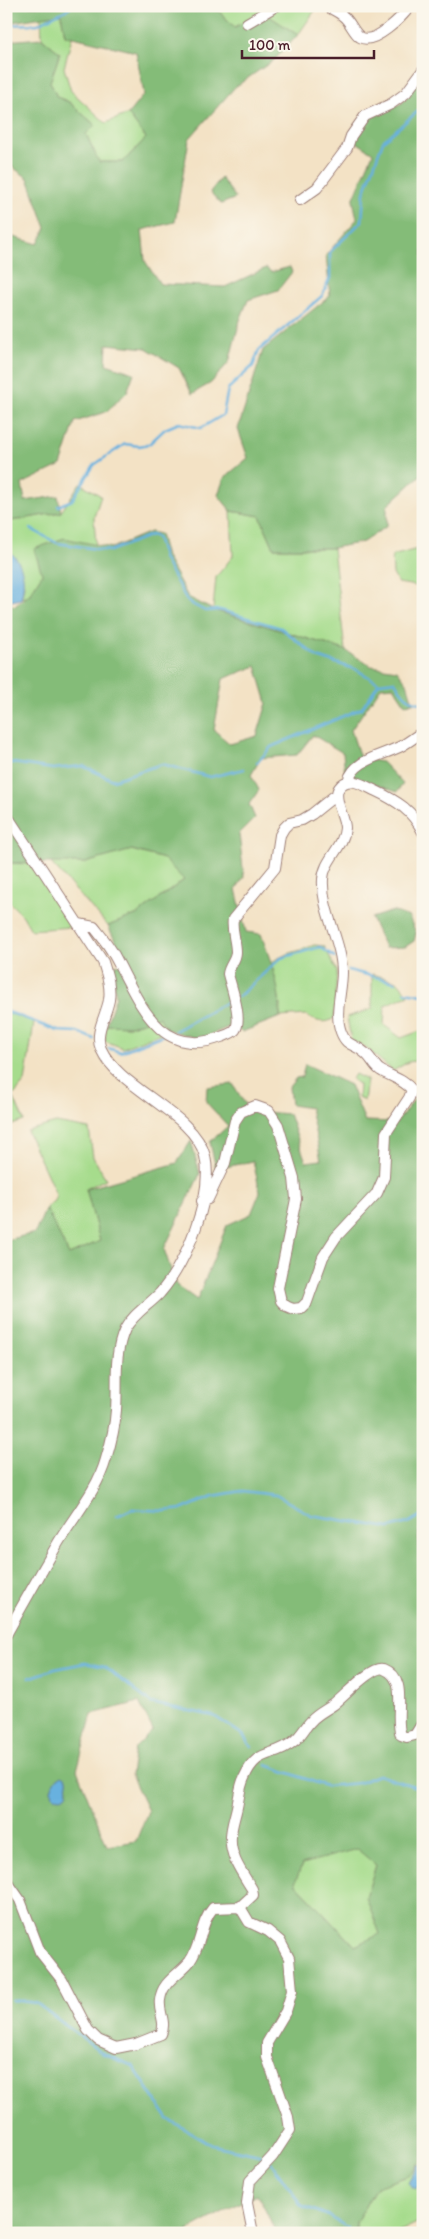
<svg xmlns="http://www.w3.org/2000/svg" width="429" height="2239" viewBox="0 0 429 2239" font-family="Itim,sans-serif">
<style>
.green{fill:#a6dc8c;stroke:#787e5c}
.forest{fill:#84bc78;stroke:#676e52;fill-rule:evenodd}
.water{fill:#67b1df;stroke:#586885}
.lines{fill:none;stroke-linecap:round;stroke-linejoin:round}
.stream{stroke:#67b1df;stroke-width:2.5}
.minor-casing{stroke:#9e8078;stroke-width:12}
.minor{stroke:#fff;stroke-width:10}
</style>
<rect width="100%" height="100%" fill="#fbf7ec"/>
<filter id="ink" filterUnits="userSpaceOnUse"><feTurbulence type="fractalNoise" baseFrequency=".02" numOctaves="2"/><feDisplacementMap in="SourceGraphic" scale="10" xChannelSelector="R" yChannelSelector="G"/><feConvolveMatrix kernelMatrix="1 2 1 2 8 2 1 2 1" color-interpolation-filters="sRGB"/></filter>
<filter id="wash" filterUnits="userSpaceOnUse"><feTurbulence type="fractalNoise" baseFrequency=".0096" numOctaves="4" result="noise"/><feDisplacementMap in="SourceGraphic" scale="20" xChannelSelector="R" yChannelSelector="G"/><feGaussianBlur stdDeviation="1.12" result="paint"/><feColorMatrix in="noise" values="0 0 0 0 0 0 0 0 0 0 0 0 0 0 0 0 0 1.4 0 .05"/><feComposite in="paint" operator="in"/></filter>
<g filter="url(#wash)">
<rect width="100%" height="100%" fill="#f3e2c5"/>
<path class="green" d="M213 6H318L298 35 263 12 235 27Z
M61 14 65 35 72 37 64 68 71 91 106 123 128 114 146 138 123 162H99L86 134 95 125 69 102 57 97 50 82 60 53 42 38 41 17Z
M80 483 101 496 94 517 96 546 64 538 30 594 21 599 24 585 6 549V522L61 512Z
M231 511 260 516 274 548H333L345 650 213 610 216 577 233 556Z
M421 548 423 561 418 565 423 587 398 583 393 574 392 556Z
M131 850 164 859 185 879 138 914 108 926 50 862 85 863Z
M6 863 30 864 72 927 31 930 23 916 6 899Z
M314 945 324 946 337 971 334 1018C325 1025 314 1021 306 1015L280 1017V1005L272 962C286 952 299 952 314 945Z
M372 974 397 981 409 995 385 1005 384 1025 401 1038 423 1030V1060L408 1062 393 1071 366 1048 351 1040 347 1017 372 1009Z
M6 1012 34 1023 25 1082 13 1096 24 1121 6 1127Z
M159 1017 168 1030 123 1048 105 1041 106 1025 130 1026Z
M355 1074 367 1080 364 1101 358 1097 359 1085 352 1079Z
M56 1123 89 1129 93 1157 106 1179 86 1189 100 1241 69 1255 46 1208 56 1199V1194L27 1131Z
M357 1848 376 1865 366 1897 381 1935 355 1946 295 1883 302 1864Z
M423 2158V2220L396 2233H356V2222L376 2187 408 2176Z"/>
<path class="forest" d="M6 6H213L235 27 263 12 298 35 274 60 235 87 189 139 175 222 142 230 145 261 160 284 225 287 266 268 271 272 290 267 292 272 278 290 248 300 240 320 229 362 211 383 192 394 179 368 146 348 107 344 106 364 134 373 127 392 106 412 75 422 61 465 22 484 25 501 58 496 61 512 6 522V235L38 244 46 228 28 178 11 166 6 168V41L42 38 60 53 50 82 57 97 69 102 95 125 86 134 99 162H123L146 138 128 114 144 94 136 52 65 35 61 14 6 23Z
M423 76V473L387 506V526L363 542 333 548H274L260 516 231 511 218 495 224 478 248 458 238 429 263 350 330 296 326 255 357 219 353 200 373 153 355 141 370 118 402 103Z
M221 178 236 198 221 204 210 192Z
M150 532 160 534 166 557 188 597 213 610 345 650 371 666 397 670 407 683 413 703 405 704 393 686 381 687 351 730 360 758 382 762 403 784 397 792 345 774 343 753 313 735 297 755 261 758 251 775 259 790 249 804 255 818 239 834 244 877 236 889 246 932 261 934C271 961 281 989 280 1017L242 1032 231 1026 200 1039 168 1030 159 1017 130 1026 106 1025 116 996 111 966 126 963 108 926 138 914 184 880 164 859 132 850 85 863H6V603L15 606 30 594 42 574 34 549 64 538 112 548ZM256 666 267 703 257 736 230 744 214 730 223 679Z
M393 911 409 917 416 933 414 941 405 947 385 948 371 918Z
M305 1064 350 1085 365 1121 397 1122 417 1096 419 1084 423 1083V1504L418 1542 423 1560V2158L408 2176 376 2187 356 2222V2233H277L257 2194 187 2231V2233H6V1240L35 1233 46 1208 69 1255 100 1241 86 1189 177 1163 191 1141 200 1174 164 1249 176 1285 197 1300 227 1225 251 1214 260 1192 253 1161 216 1169 210 1142 228 1126 206 1102 207 1087 233 1084 249 1111 289 1114 306 1162 321 1160 310 1108 291 1105 289 1087 296 1078 302 1077ZM139 1702 153 1730 135 1748 131 1775 148 1811 136 1841 107 1846 77 1770 92 1714ZM357 1849 376 1865 366 1897 380 1934 355 1946 295 1883 302 1864Z"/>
<path class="water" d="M6 549C24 561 26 580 21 599L12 601 6 599Z
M62 1775 67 1778 68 1793 61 1798 54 1797 51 1790 54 1781Z
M423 2164V2184L415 2189 408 2183 418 2165Z"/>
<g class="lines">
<path class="stream" d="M85 7 87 6
M6 25 38 24 70 8
M58 506 72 500 94 465 125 444 139 446 149 444 165 429 179 423 201 428 223 415 228 389 253 366 259 350 322 296 330 278V252L362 221 364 193 383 141 423 107
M31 529 57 543 110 551 151 535 157 537 164 560 188 602 205 611 220 610 281 628 317 657 355 669 379 683 395 681C401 692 409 703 423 703
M6 762 53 769 83 766 113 780 162 764 210 777 244 769
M257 763 271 747 362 708 379 683
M348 970 395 982
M405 992 423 995
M238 997 281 958 320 947 335 957
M6 1011 58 1031 77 1032 94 1039
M175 1031 227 1002
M108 1048 120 1052 163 1035
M117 1516 132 1509 164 1511 183 1509 213 1496 242 1491 276 1495 311 1515 389 1528 408 1523 423 1514
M29 1678 55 1669 85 1663 105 1667 151 1703 214 1716 243 1735 251 1747
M266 1765 326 1786 359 1783 378 1775 423 1789
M12 2000 36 2003 104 2054 133 2066 168 2119 212 2145 259 2155 266 2159
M271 2162 301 2205 329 2216 348 2228 349 2233"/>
</g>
</g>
<g filter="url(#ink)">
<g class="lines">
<defs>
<path id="minor" d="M326 6C332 9 339 12 343 16 350 21 353 32 360 37 374 46 403 16 410 6
M247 23 276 6
M300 200 317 188 347 148 351 136 365 116 391 104 406 93 423 70
M6 669V677
M348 781C355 758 384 756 403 745 410 741 416 736 423 732
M6 814 103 962C107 975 111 987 109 1000 106 1016 94 1033 101 1049 119 1089 194 1113 205 1156 214 1196 186 1263 160 1293 149 1305 133 1314 125 1329 113 1355 118 1383 116 1410 115 1426 111 1443 106 1459 97 1491 74 1516 58 1543 41 1573 23 1604 6 1635
M79 924 94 927C101 936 109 945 114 955 138 998 158 1061 221 1037 226 1035 231 1034 235 1030 243 1019 231 987 228 974 229 965 236 961 236 952 236 940 231 930 233 919L275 868 280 835 284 828 289 823 302 820 312 814 337 794
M202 1201 208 1199 225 1163 235 1121 241 1112 255 1106 269 1111 278 1125 294 1178 296 1199 278 1288 281 1301 286 1306 293 1309 301 1308 307 1302 323 1257 336 1237 377 1193 384 1177 386 1133 409 1098 412 1090C403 1079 391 1077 380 1070 374 1066 371 1057 365 1053 355 1043 347 1048 341 1032 334 1014 342 991 342 972 342 941 321 911 323 879 324 860 344 847 345 828 345 816 332 798 339 788 348 774 365 786 376 791 397 801 412 810 423 832
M6 1880 20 1900 40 1952 62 1980 88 2030 98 2040 116 2048 136 2044 161 2034C167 2022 158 2012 160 2000 162 1981 180 1974 190 1961 202 1944 200 1923 213 1908L240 1907 253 1895 252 1889C243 1874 229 1856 231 1837 231 1827 235 1817 237 1807 239 1798 240 1786 244 1778 258 1746 273 1759 294 1741 301 1736 305 1727 311 1721 317 1714 326 1710 333 1705 344 1697 372 1665 384 1669 410 1679 393 1716 401 1735L407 1737 415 1735 423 1722
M240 1907 249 1922 268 1931 280 1941 289 1958 292 1991 286 2011 267 2043V2057L288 2117 290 2130 273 2156 250 2181 247 2203 253 2233"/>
</defs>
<use href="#minor" class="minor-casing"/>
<use href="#minor" class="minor"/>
</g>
</g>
<rect width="429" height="2239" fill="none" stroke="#fbf7ec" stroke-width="25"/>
<path d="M242 50v8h132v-8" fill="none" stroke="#4a1f2b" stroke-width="2.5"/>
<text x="249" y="50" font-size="15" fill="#4a1f2b" stroke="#fbf7ec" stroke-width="4" paint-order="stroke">100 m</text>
</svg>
